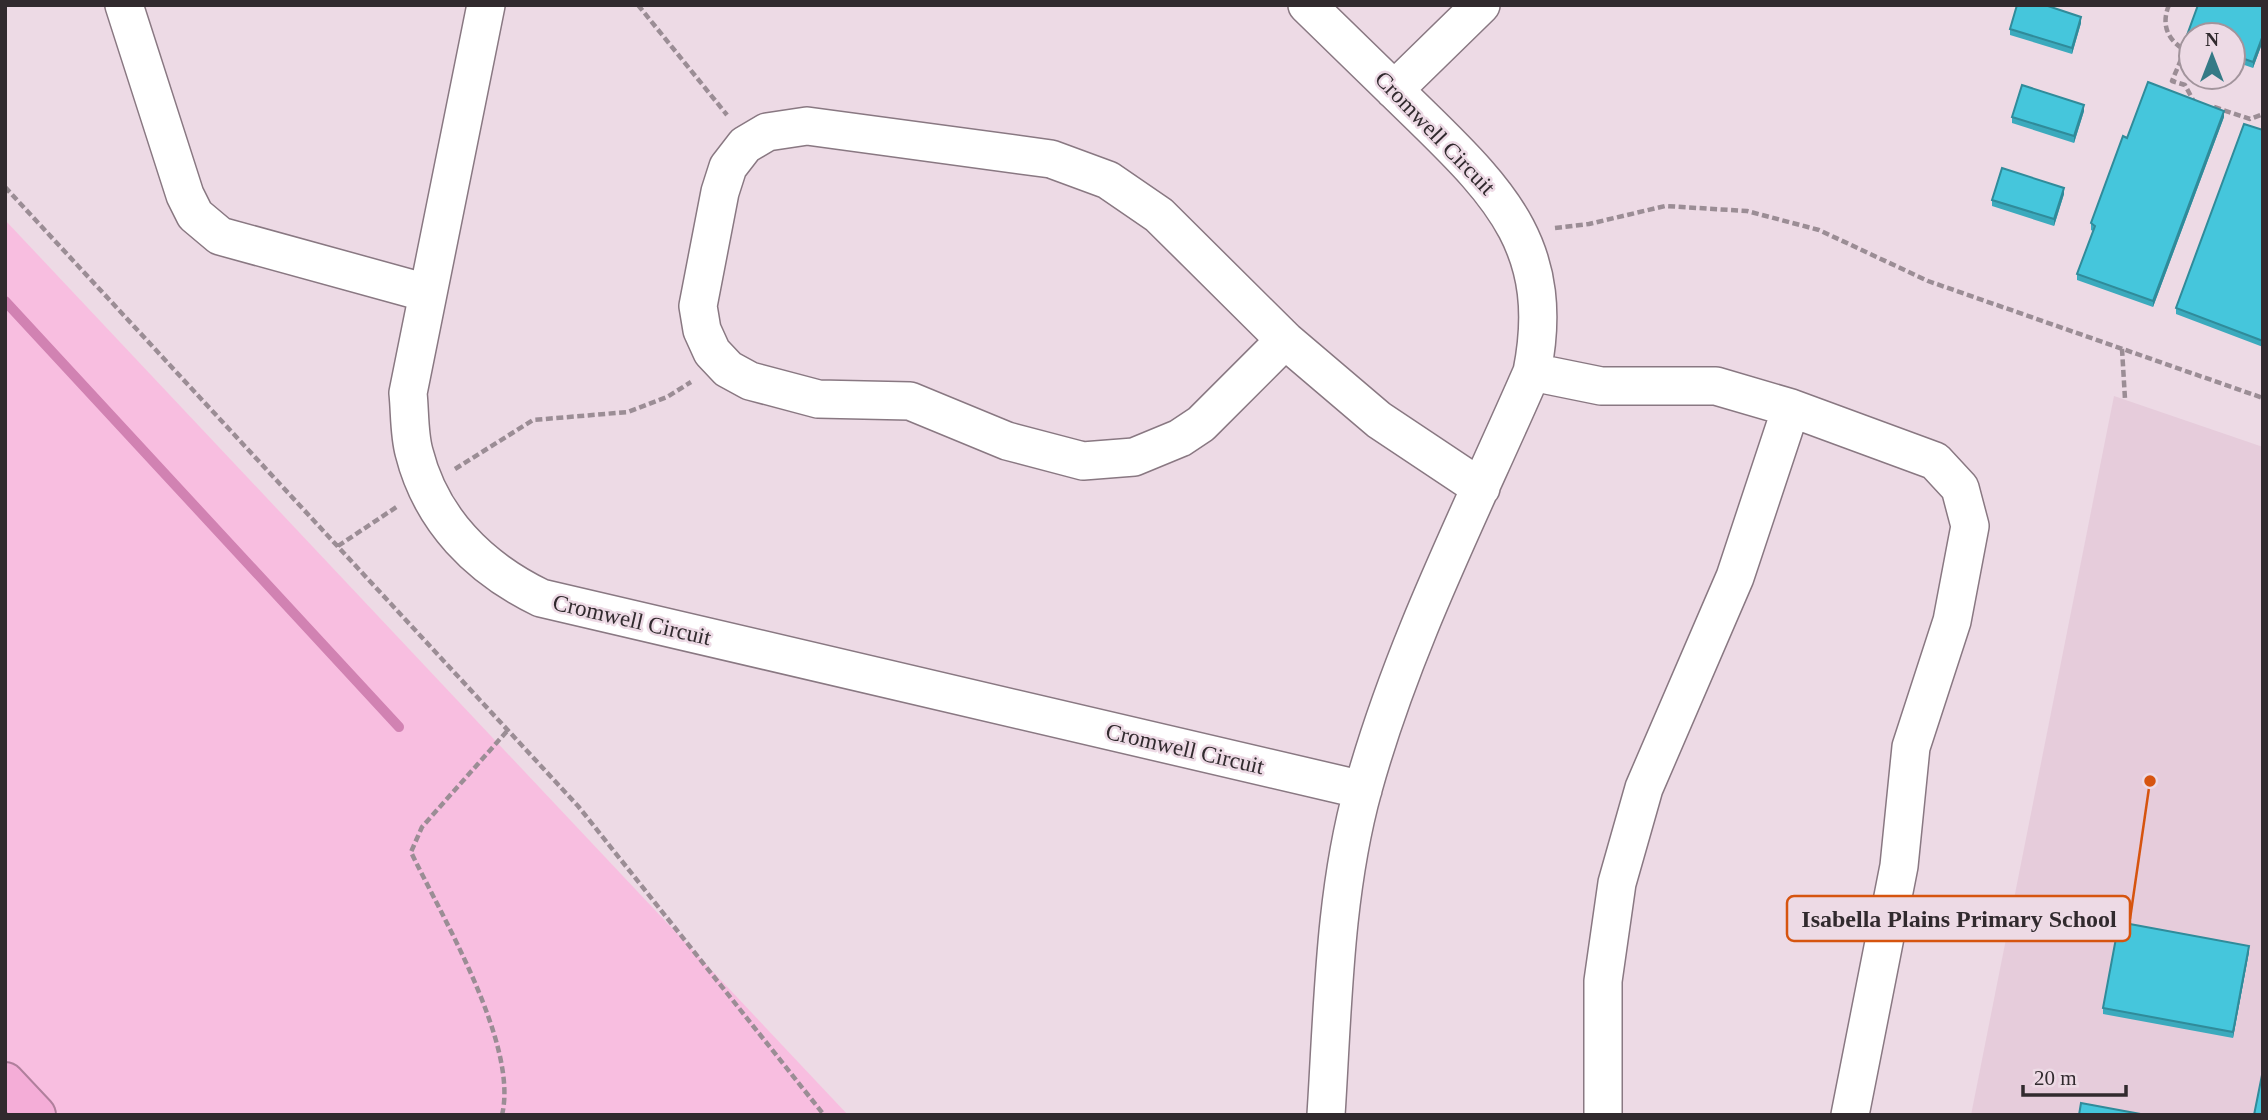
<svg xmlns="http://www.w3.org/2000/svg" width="2268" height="1120" viewBox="0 0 2268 1120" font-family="Georgia,serif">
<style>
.built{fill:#e6ccdb}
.green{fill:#f8bee0}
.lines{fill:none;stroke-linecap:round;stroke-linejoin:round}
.stream{stroke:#d182b2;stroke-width:10}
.minor-casing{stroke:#897882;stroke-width:40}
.highway-casing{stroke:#b07f9c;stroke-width:42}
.path{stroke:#9b8d95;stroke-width:4.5;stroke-dasharray:7 3.5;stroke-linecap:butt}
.minor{stroke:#fff;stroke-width:37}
.highway{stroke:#f4add7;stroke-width:38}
.wall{fill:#3baabd}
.shaded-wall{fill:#308b9a}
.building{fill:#45c6dc;stroke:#308b9a;stroke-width:2}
.labels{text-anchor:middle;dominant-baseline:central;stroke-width:5;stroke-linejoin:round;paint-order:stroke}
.street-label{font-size:23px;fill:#312a2e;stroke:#eddae5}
.leader{fill:none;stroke:#d6540f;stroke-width:2.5}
.callout-dot{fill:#d6540f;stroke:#eddae5;stroke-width:2.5}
.callout{fill:#eddae5;stroke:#d6540f;stroke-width:2.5}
.callout-label{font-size:24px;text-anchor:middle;font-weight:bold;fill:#312a2e}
</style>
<rect width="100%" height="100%" fill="#eddae5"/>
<path class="built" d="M2114 396 2263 447V1115H1971Z"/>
<path class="green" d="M5 220 848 1115H5Z"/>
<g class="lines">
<path class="stream" d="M5 301 399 727"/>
<defs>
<path id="minor" d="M124 5 185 195 195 215 220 236 427 293
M486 5 408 393C410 412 409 434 414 452 431 520 479 568 541 598L1363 790
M1307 5C1346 43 1384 80 1422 117 1503 196 1556 251 1532 372 1472 510 1403 644 1363 789 1334 894 1333 1007 1326 1115
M1394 90 1481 5
M1285 340 1159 215 1108 180 1051 159 807 126 767 132 745 145 728 167 720 192 698 306 702 330 712 352 728 369 750 381 818 399 910 401 1007 441 1083 461 1134 457 1180 438 1201 424 1285 340 1379 420 1481 488
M1532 372 1601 386H1716L1791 408 1935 461 1960 488 1970 526 1952 621 1911 747 1899 866 1850 1115
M1603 1115V981L1617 883 1644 788 1735 577 1791 408"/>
<path id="highway" d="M5 1082 36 1115"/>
</defs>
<use href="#minor" class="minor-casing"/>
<use href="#highway" class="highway-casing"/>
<path class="path" d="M638 5 727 115
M2169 5C2161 24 2167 40 2185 50L2172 81 2185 85 2193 100
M2214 107 2250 119 2263 114
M5 187 578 806 824 1115
M1555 228 1589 224 1665 206 1747 211 1819 230 1928 281 2263 398
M2122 349 2125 399
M455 469 533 420 628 412 667 397 691 382
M338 546 398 506
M502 1115C519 1045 442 917 411 852L422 827 508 730"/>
<use href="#minor" class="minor"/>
<use href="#highway" class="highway"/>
</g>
<path class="wall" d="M2198 5H2263V41L2253 68 2233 61V35H2191V46L2186 45V38Z
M2081 23 2072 54 2010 35V29Z
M2084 111 2074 143 2012 123V117Z
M2224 117 2153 307 2077 280V274L2093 231 2091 230V223L2127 138Z
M2263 130V347L2176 314V308Z
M2064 194 2054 226 1992 206V200Z
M2249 952 2233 1038 2103 1014V1008Z"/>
<path class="shaded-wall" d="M2081 17V23L2072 54V48Z
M2263 35V41L2253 68V62Z
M2084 105V111L2074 143V136Z
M2224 111V117L2153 307V301Z
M2064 188V194L2054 226V219Z
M2249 946V952L2233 1038V1032Z"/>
<path class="building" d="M2017 5H2045L2081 17 2072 48 2010 29Z
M2198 5H2263V35L2253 62 2233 55V35H2191V40L2186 38Z
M2148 82 2224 111 2153 301 2077 274 2095 226 2091 223 2123 136 2127 138Z
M2022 85 2084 105 2074 136 2012 117Z
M2244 124 2263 130V341L2176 308Z
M2002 168 2064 188 2054 219 1992 200Z
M2119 922 2249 946 2233 1032 2103 1008Z
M2263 1070V1115H2254Z
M2081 1103 2146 1115H2079Z"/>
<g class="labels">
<g class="street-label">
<text transform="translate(1435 133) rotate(46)">Cromwell Circuit</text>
<text transform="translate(632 620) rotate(13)">Cromwell Circuit</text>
<text transform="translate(1185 749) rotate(13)">Cromwell Circuit</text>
</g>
</g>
<path class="leader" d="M2150 781L2130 919"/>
<circle class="callout-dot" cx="2150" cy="781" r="7"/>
<rect class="callout" x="1787" y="896" width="343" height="45" rx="7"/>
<g class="callout-label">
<text x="1959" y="927">Isabella Plains Primary School</text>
</g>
<rect width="2268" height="1120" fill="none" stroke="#312a2e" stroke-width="14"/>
<g transform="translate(2212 56)"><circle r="33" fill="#eddae5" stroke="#a2949c" stroke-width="2"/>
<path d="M0-5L12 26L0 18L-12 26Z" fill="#347a86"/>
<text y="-10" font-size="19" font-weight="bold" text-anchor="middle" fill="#312a2e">N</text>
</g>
<path d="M2023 1085v10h103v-10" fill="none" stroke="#312a2e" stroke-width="3.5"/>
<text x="2034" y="1085" font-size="21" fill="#312a2e" stroke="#eddae5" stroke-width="5" paint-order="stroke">20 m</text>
</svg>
